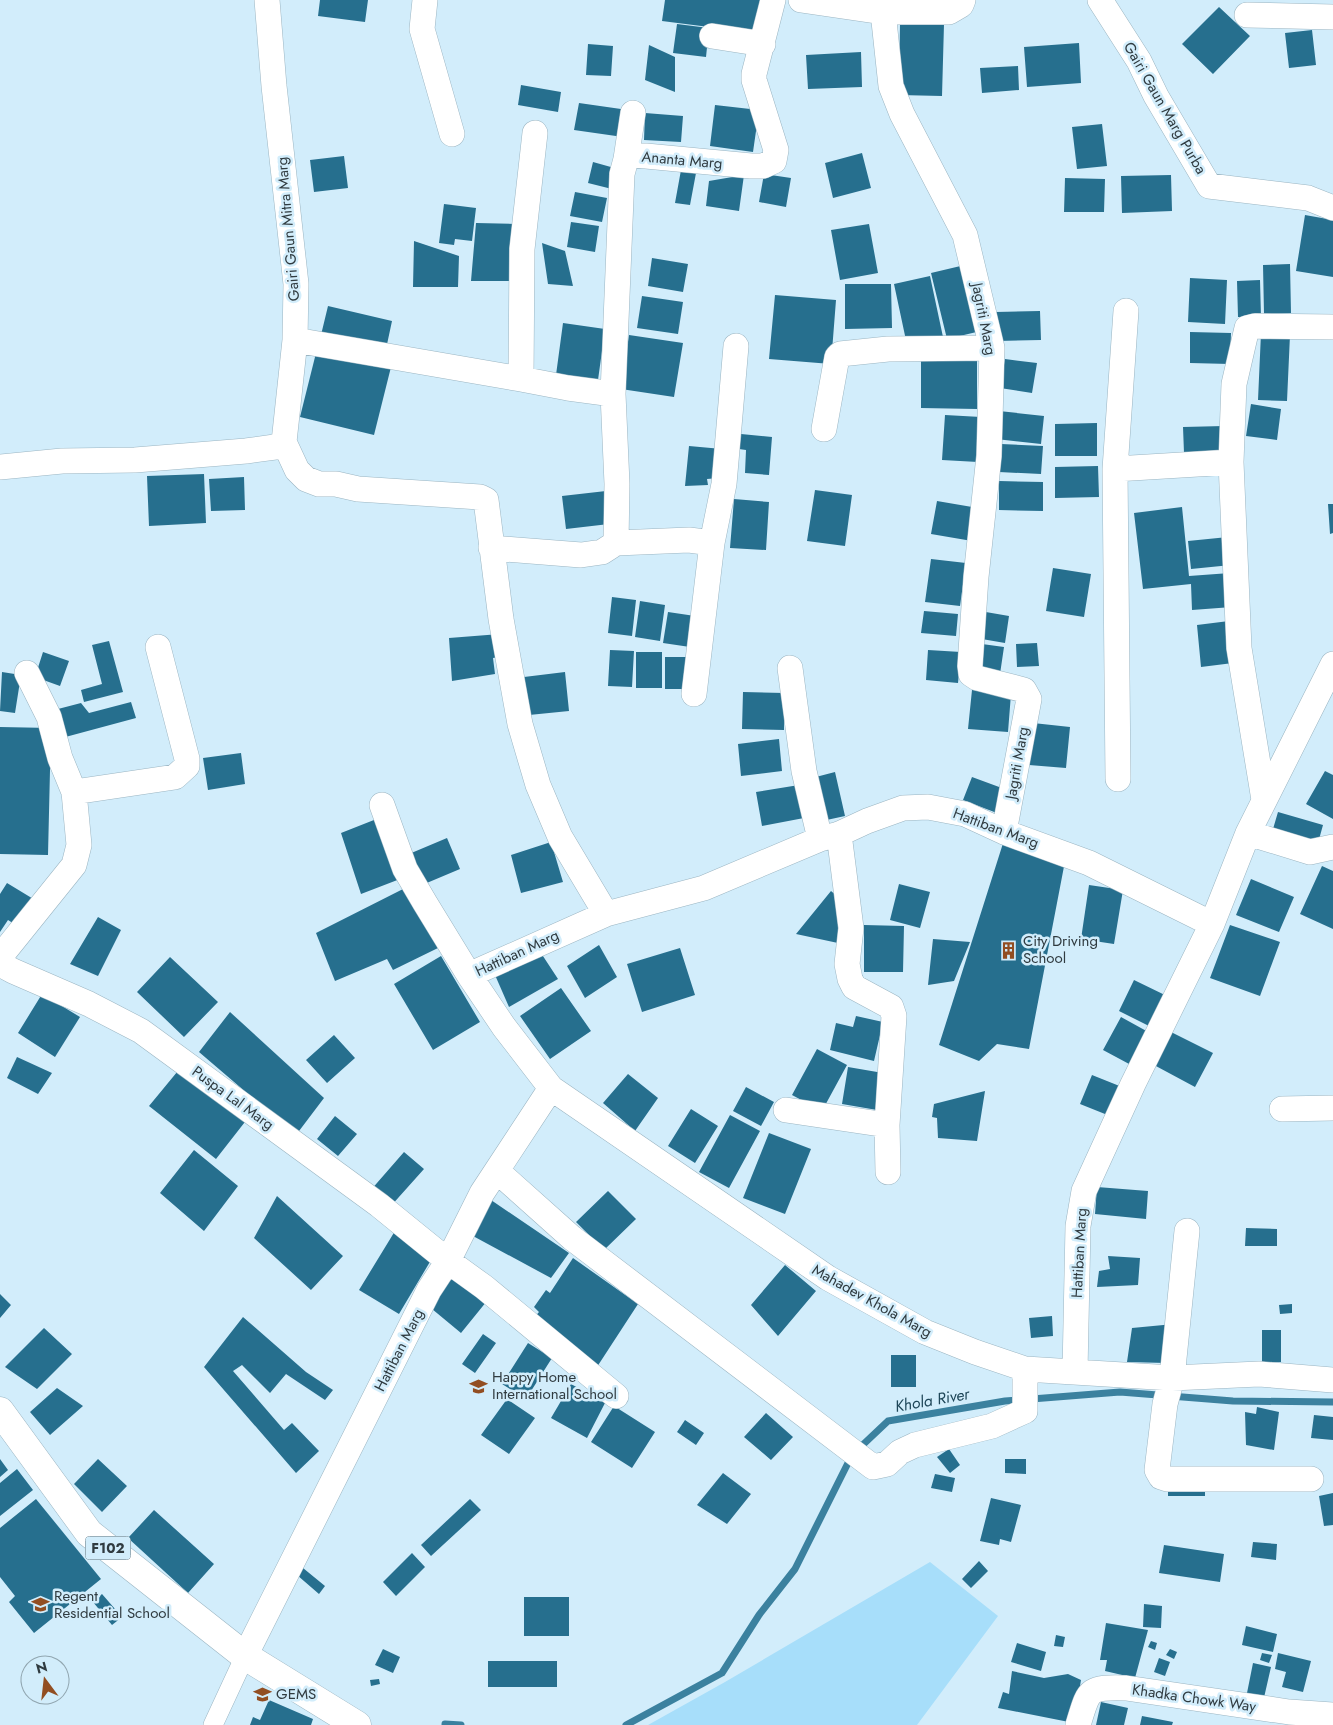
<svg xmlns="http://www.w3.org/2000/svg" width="1333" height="1725" viewBox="0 0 1333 1725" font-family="Jost,sans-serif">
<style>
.green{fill:#a7defa}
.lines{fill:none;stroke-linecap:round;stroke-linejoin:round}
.stream{stroke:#3b819f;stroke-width:7}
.building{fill:#266f8e}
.pedestrian-casing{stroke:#9bb5c2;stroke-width:20}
.minor-casing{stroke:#9bb5c2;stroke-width:26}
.primary-casing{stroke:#9bb5c2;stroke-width:29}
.pedestrian{stroke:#fff;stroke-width:19}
.minor{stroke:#fff;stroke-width:25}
.primary{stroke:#fff;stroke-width:28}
.labels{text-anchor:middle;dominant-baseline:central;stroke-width:5;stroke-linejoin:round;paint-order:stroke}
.shield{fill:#d2edfb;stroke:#617078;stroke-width:1}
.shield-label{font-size:14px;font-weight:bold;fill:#303b40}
.street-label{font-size:15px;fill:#303b40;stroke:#d2edfb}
.poi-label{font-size:15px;fill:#303b40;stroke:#d2edfb;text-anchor:start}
.water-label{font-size:16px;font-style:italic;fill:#1e4658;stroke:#d2edfb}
</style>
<rect width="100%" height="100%" fill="#d2edfb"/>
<path class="green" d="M930 1562 998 1616 917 1725H648L725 1682Z"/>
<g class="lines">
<path class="stream" d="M445 1724 461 1725
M626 1725 722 1673 759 1615 795 1569 852 1455 888 1421 1005 1401 1120 1392 1233 1401 1333 1402"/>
</g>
<path class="building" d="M320 0H368L365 22 318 16Z
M665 0H760L756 33 662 21Z
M1219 7 1250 36 1213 74 1182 44Z
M900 23 944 24 942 96 899 95Z
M677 24 709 28 706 57 673 53Z
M1312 30 1316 65 1289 68 1285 33Z
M1079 43 1081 83 1027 87 1024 47Z
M588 44 613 46 611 76 586 75Z
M649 45 675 57V92L645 80Z
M861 52 862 87 808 89 806 55Z
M1018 66 1019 90 982 93 980 68Z
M521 85 561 92 558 112 518 105Z
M579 103 628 110 623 137 574 130Z
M715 105 759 110 753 152 710 146Z
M645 113 683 116 681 142 644 140Z
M1102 124 1107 166 1077 169 1072 127Z
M862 153 871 188 833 198 825 163Z
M344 156 348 188 314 192 310 160Z
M593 162 618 169 612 189 588 183Z
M681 170 696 173 690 205 675 203Z
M764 174 791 178 786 207 759 202Z
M744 175 739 211 706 206 709 181Z
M1171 175 1172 211 1122 213 1121 176Z
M1065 178 1105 179 1104 212H1064Z
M575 192 607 198 602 222 570 216Z
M444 204 476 208 472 241 455 239 454 245 439 243Z
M1305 215 1333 220V277L1296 271Z
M571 222 599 226 595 252 567 247Z
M476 223 515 224 511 281H471Z
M869 224 878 273 840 280 831 230Z
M414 241 459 256 458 287H413Z
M542 243 565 251 573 286 548 284Z
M652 258 688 264 683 292 648 286Z
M969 264 985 330 947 339 931 273Z
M1290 264 1291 313 1264 314 1263 265Z
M930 276 943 337 907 345 894 284Z
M1190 278 1227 280 1225 324 1188 322Z
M1260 280 1261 317H1238L1237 281Z
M845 284H891L892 328 845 329Z
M775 295 836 300 831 364 769 359Z
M642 296 683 302 678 334 637 328Z
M328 306 392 321 386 349 321 335Z
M1040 311 1041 340 997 341 996 312Z
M563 323 605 329 598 380 556 375Z
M1190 332 1231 333 1230 364 1190 363Z
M1261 333 1290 335 1287 401 1258 400Z
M629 335 683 343 674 397 621 389Z
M317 349 391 367 374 435 300 417Z
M921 351H977V409L921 408Z
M1005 359 1037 363 1032 393 1000 388Z
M1251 404 1281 409 1277 440 1246 436Z
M999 411 1044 416 1041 444 996 439Z
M945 415 981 417 978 462 942 460Z
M1097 423V456H1055V424Z
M1224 426V451L1184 453 1183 427Z
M741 434 772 437 769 475 745 473 746 450 739 449Z
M1001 444 1043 446 1041 474 999 472Z
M689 446 722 449 719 478 707 479 708 485 685 486Z
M1098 466 1099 497 1055 498V467Z
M204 474 206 523 149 526 147 476Z
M244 477 245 510 211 511 209 479Z
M999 481 1043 482V511L999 510Z
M815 490 852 495 845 546 807 541Z
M606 491 609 524 566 529 562 496Z
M734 499 769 502 766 550 730 548Z
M937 501 978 508 972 541 931 534Z
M1328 504H1333V533L1330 534Z
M1182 507 1189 576 1230 573 1232 607 1192 610 1191 584 1143 589 1134 513Z
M1228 537 1231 565 1191 569 1188 541Z
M931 559 966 563 960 606 925 602Z
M1053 568 1091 574 1084 617 1046 611Z
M612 597 636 600 632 636 608 633Z
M640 601 665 605 660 641 635 637Z
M924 611 958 614 956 636 921 633Z
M980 611 1009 616 1005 643 976 638Z
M668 612 695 616 690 647 663 643Z
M1229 621 1233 663 1201 667 1197 625Z
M500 634 504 656 493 658 495 674 452 681 449 638Z
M109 641 123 692 84 702 81 690 102 684 92 645Z
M1037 643 1039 666 1017 667 1016 644Z
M982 644 1004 647 1000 674 978 671Z
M610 650 634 651 632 687 608 686Z
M928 650 961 652 958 683 926 680Z
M43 652 69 661 60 686 35 677Z
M636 652H662V688H636Z
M665 657H690L689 689H665Z
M2 672 21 675 15 713 0 711Z
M565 672 569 711 529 715 524 677Z
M972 690 1011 694 1008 732 968 729Z
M743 692 784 693V730L742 729Z
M131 702 136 718 58 739V709L81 703 89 713Z
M1033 723 1070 727 1066 768 1029 765Z
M0 727 51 728 48 855 0 854Z
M779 739 782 771 741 776 738 744Z
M241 753 245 784 208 790 203 758Z
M1325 771 1333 775V819L1306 804Z
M835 772 845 816 822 821 812 778Z
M972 777 1010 791 1002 815 963 800Z
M799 785 804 818 762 826 756 792Z
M1278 812 1323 825 1318 843 1273 829Z
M379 818 400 879 361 894 341 833Z
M1005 837 1066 856 1029 1049 997 1044 979 1061 939 1045Z
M447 838 460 869 422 885 409 854Z
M551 842 563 882 521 893 511 855Z
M1322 866 1333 871V929L1300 914Z
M1251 879 1294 897 1279 932 1236 915Z
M7 883 35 900 19 927 8 920 0 932V894Z
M899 884 930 892 920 928 890 920Z
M1089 885 1123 890 1114 944 1081 939Z
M407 887 438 948 393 970 387 959 335 981 316 933Z
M831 891 845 903 838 943 796 934Z
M98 917 121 930 98 976 70 964Z
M864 925 904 926 903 972H864Z
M1230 925 1280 942 1260 996 1210 978Z
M933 939 970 942 954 981 928 985Z
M599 945 617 977 585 998 567 966Z
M680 948 695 995 642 1012 627 964Z
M539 950 558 979 509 1007 495 975Z
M441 956 480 1022 433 1050 394 984Z
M170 957 218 1002 184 1037 137 992Z
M1134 980 1169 997 1153 1028 1119 1011Z
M561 988 591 1031 550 1059 520 1016Z
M42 994 80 1017 55 1057 18 1033Z
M230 1012 324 1098 296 1135 199 1052Z
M856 1016 883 1022 874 1061 830 1050 836 1023 853 1027Z
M1121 1017 1150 1033 1131 1065 1103 1050Z
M1171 1032 1213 1053 1195 1087 1154 1065Z
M334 1035 355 1058 327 1083 306 1060Z
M817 1049 847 1065 822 1111 792 1095Z
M17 1057 52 1073 38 1094 7 1078Z
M182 1066 248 1118 216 1159 149 1106Z
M848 1067 883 1073 877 1110 842 1104Z
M628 1074 658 1098 635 1131 603 1103Z
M1092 1075 1122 1087 1110 1116 1080 1104Z
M746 1087 774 1102 761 1126 733 1111Z
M985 1091 977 1141 938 1138 937 1118 932 1117 934 1104Z
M691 1109 718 1126 695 1163 668 1146Z
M730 1115 760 1131 729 1188 699 1172Z
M335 1116 357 1134 338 1156 317 1139Z
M769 1133 811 1149 785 1214 743 1198Z
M194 1150 238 1186 204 1231 160 1193Z
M404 1152 424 1169 390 1207 370 1191Z
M1097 1187 1148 1191 1146 1219 1095 1214Z
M608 1191 636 1219 604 1250 576 1222Z
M277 1196 343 1256 311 1290 254 1238Z
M491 1200 569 1253 551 1278 473 1236Z
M1246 1228 1277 1229V1246H1245Z
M395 1231 434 1255 399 1314 359 1290Z
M1108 1256 1140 1258 1138 1285 1097 1287 1099 1271 1110 1269Z
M573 1258 638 1304 595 1370 531 1321 539 1312 534 1307 546 1290 550 1293Z
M785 1265 816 1291 778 1336 751 1305Z
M456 1267 491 1296 461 1333 426 1304Z
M0 1294 11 1305 0 1318Z
M1292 1304V1313L1280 1314 1279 1305Z
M1052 1316 1053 1336 1031 1338 1029 1318Z
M243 1317 306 1372 333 1390 325 1400 286 1374 270 1393 242 1365 233 1371 284 1430 292 1423 319 1451 296 1473 204 1367Z
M1174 1324 1166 1363 1127 1362 1132 1328Z
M44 1328 72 1354 37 1389 5 1367Z
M1262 1330H1281V1362H1262Z
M483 1334 496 1343 475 1373 462 1364Z
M528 1343 552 1358 526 1399 502 1384Z
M891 1355H916V1387H891Z
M571 1384 605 1403 587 1438 551 1418Z
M57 1388 83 1406 50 1435 30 1412Z
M507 1399 535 1418 509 1454 481 1435Z
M614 1406 655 1432 632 1468 591 1442Z
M1257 1407 1279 1412 1274 1450 1246 1445 1245 1412 1256 1414Z
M766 1413 793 1437 771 1460 744 1437Z
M1314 1415 1333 1417V1440L1311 1438Z
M685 1420 704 1433 696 1445 677 1432Z
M949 1449 960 1465 950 1473 937 1457Z
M0 1459 8 1470 0 1477Z
M98 1459 127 1486 102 1512 74 1484Z
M1005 1459H1026V1474L1005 1473Z
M17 1469 33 1490 0 1516V1483Z
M723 1473 751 1494 727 1524 697 1505Z
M935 1474 955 1478 952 1492 931 1488Z
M1205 1485V1496H1168V1486Z
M1333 1493V1525L1324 1526 1319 1496Z
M991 1498 1021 1505 1011 1542 1000 1539 999 1545 980 1541Z
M36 1499 101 1579 34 1633 9 1602 15 1596 0 1577V1528Z
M470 1499 481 1510 431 1556 421 1545Z
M154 1510 214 1564 188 1593 128 1538Z
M1253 1542 1277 1544 1276 1560 1251 1557Z
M1164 1545 1224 1554 1220 1582 1159 1573Z
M412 1553 425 1567 396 1596 383 1582Z
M979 1561 988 1571 971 1588 962 1579Z
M303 1568 325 1586 319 1594 297 1575Z
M102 1594 122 1617 112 1625 93 1602Z
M524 1597H569V1636H524Z
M1144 1604 1162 1606 1161 1628 1143 1627Z
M1106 1623 1148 1630 1135 1678 1105 1671 1107 1660H1100Z
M1246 1626 1277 1634 1273 1652 1242 1645Z
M1056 1635 1065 1637 1063 1647 1054 1646Z
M1151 1641 1157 1643 1155 1650 1148 1647Z
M1017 1643 1046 1652 1041 1671 1011 1662Z
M383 1649 400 1657 393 1673 375 1665Z
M1170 1649 1177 1652 1174 1659 1166 1655Z
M1262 1653 1272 1655 1269 1663 1260 1660Z
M1278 1653 1311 1661 1303 1692 1282 1687 1286 1672 1275 1669Z
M1159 1658 1170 1662 1165 1676 1154 1672Z
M488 1661H557V1687H488Z
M1253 1663 1271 1667 1263 1702 1246 1698Z
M1012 1671 1044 1678 1068 1674 1081 1680 1074 1723 998 1708 1003 1692 1009 1694Z
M379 1679 380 1684 371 1686 370 1680Z
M269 1700 313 1719 311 1725H250L253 1717 260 1720Z
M1101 1702 1128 1708 1124 1725H1096Z
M1142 1716 1173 1722 1172 1725H1140Z"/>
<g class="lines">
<defs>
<path id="pedestrian" d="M213 1725 245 1656"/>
<path id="minor" d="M267 0 274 86 296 284 295 340 284 442
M425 0 422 29 452 134
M801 0 883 12H949L961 5 963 0
M1100 0 1139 61 1156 96 1209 186 1308 198 1333 208
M883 12 891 86 902 114 965 235 992 348 989 456 976 577 970 666 971 674 977 678 1024 690 1029 699 1004 832
M1247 15 1333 17
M712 36 763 44
M626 159 633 113
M295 340 521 379
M613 394 622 174 626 159 634 155 646 156 751 166H763L774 161 776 150 754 80V74L773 0
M824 429 837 357 840 354 888 349 992 348
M284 442 297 470 306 479 319 484H336L358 489 480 497 486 500 501 619 520 724 538 785 560 837 606 914
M0 467 62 461 135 460 246 451 275 447 284 442
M1115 469 1231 462
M616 543 689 540 712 543 694 694
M712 543 724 484 736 346
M491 548 581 555 602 552 616 543 617 484 613 394 568 388 521 379 522 249 535 133
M790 668 804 771 820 839
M1118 779 1115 469 1126 311
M74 792 175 777 187 766V759L158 647
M1264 800 1239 648 1231 462 1234 384 1247 328 1255 326 1333 327
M382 805 405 869 425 903 469 975 504 1027 551 1088 828 1278 925 1332 975 1352 1025 1369 1172 1378 1259 1374 1333 1380
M1248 833 1310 852 1333 847
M839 834 851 928 847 964 850 979 854 987 891 1007 894 1016 887 1125 888 1172
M0 957 74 865 79 845 74 792 60 758 49 717 27 673
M0 964 13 971 89 1004 141 1031 379 1205 448 1261 484 1287 616 1396
M469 975 606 914 704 888 820 839 839 834 867 821 903 808 928 807 965 814 1004 832 1089 863 1212 924
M1282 1109 1333 1108
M786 1110 887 1125
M497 1171 572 1238 873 1467 887 1464 900 1452 915 1445 992 1426 1025 1411V1369
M1187 1231 1172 1378 1165 1404 1157 1470 1161 1477 1167 1479H1311
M1075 1372 1078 1226 1084 1191 1133 1084 1212 924 1248 833 1333 664
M245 1656 429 1290 448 1261 482 1193 551 1088
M1078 1725C1089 1689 1087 1687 1126 1688L1289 1712 1333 1715"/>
<path id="primary" d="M0 1411 89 1533 245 1656 357 1725"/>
</defs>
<use href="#pedestrian" class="pedestrian-casing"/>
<use href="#minor" class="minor-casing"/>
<use href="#primary" class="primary-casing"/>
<use href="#pedestrian" class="pedestrian"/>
<use href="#minor" class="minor"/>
<use href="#primary" class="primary"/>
</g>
<defs>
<symbol id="building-bare" viewBox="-9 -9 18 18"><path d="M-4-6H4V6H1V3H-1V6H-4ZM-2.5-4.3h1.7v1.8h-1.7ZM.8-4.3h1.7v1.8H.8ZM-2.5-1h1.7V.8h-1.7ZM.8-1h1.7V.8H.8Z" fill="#924e22" stroke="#d2edfb" stroke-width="2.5" paint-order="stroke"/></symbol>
<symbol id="school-bare" viewBox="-9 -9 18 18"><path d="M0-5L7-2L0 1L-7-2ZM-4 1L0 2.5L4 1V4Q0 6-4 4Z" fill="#924e22" stroke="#d2edfb" stroke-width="2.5" paint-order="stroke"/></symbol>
</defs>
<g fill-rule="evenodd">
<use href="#building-bare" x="996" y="938" width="25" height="25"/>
<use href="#school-bare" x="466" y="1374" width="25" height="25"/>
<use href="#school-bare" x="28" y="1592" width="25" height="25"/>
<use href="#school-bare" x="250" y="1682" width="25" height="25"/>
</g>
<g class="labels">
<rect class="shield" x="85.5" y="1536.5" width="45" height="23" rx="4"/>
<g class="shield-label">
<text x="108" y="1548">F102</text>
</g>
<g class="street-label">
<text transform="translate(1165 108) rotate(60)">Gairi Gaun Marg Purba</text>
<text transform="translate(682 160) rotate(5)">Ananta Marg</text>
<text transform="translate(288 229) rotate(-95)">Gairi Gaun Mitra Marg</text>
<text transform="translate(984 319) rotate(79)">Jagriti Marg</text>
<text transform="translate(1017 763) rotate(-80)">Jagriti Marg</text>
<text transform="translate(996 828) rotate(20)">Hattiban Marg</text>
<text transform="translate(517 953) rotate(-25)">Hattiban Marg</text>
<text transform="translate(233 1098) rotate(36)">Puspa Lal Marg</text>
<text transform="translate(1079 1253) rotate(-87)">Hattiban Marg</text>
<text transform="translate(872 1301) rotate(29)">Mahadev Khola Marg</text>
<text transform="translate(399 1350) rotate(-63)">Hattiban Marg</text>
<text transform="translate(1194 1698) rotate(8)">Khadka Chowk Way</text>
</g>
<g class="poi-label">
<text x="1023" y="941">City Driving<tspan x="1023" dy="17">School</tspan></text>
<text x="492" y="1377">Happy Home<tspan x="492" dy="17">International School</tspan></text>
<text x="54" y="1596">Regent<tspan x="54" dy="17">Residential School</tspan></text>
<text x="276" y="1694">GEMS</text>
</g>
<g class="water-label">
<text transform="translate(932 1400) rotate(-10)">Khola River</text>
</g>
</g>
<g transform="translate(45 1680) rotate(345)"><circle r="24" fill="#d2edfb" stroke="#91a6b0"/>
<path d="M0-4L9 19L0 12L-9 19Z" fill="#924e22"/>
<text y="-8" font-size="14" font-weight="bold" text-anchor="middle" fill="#303b40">N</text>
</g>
</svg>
